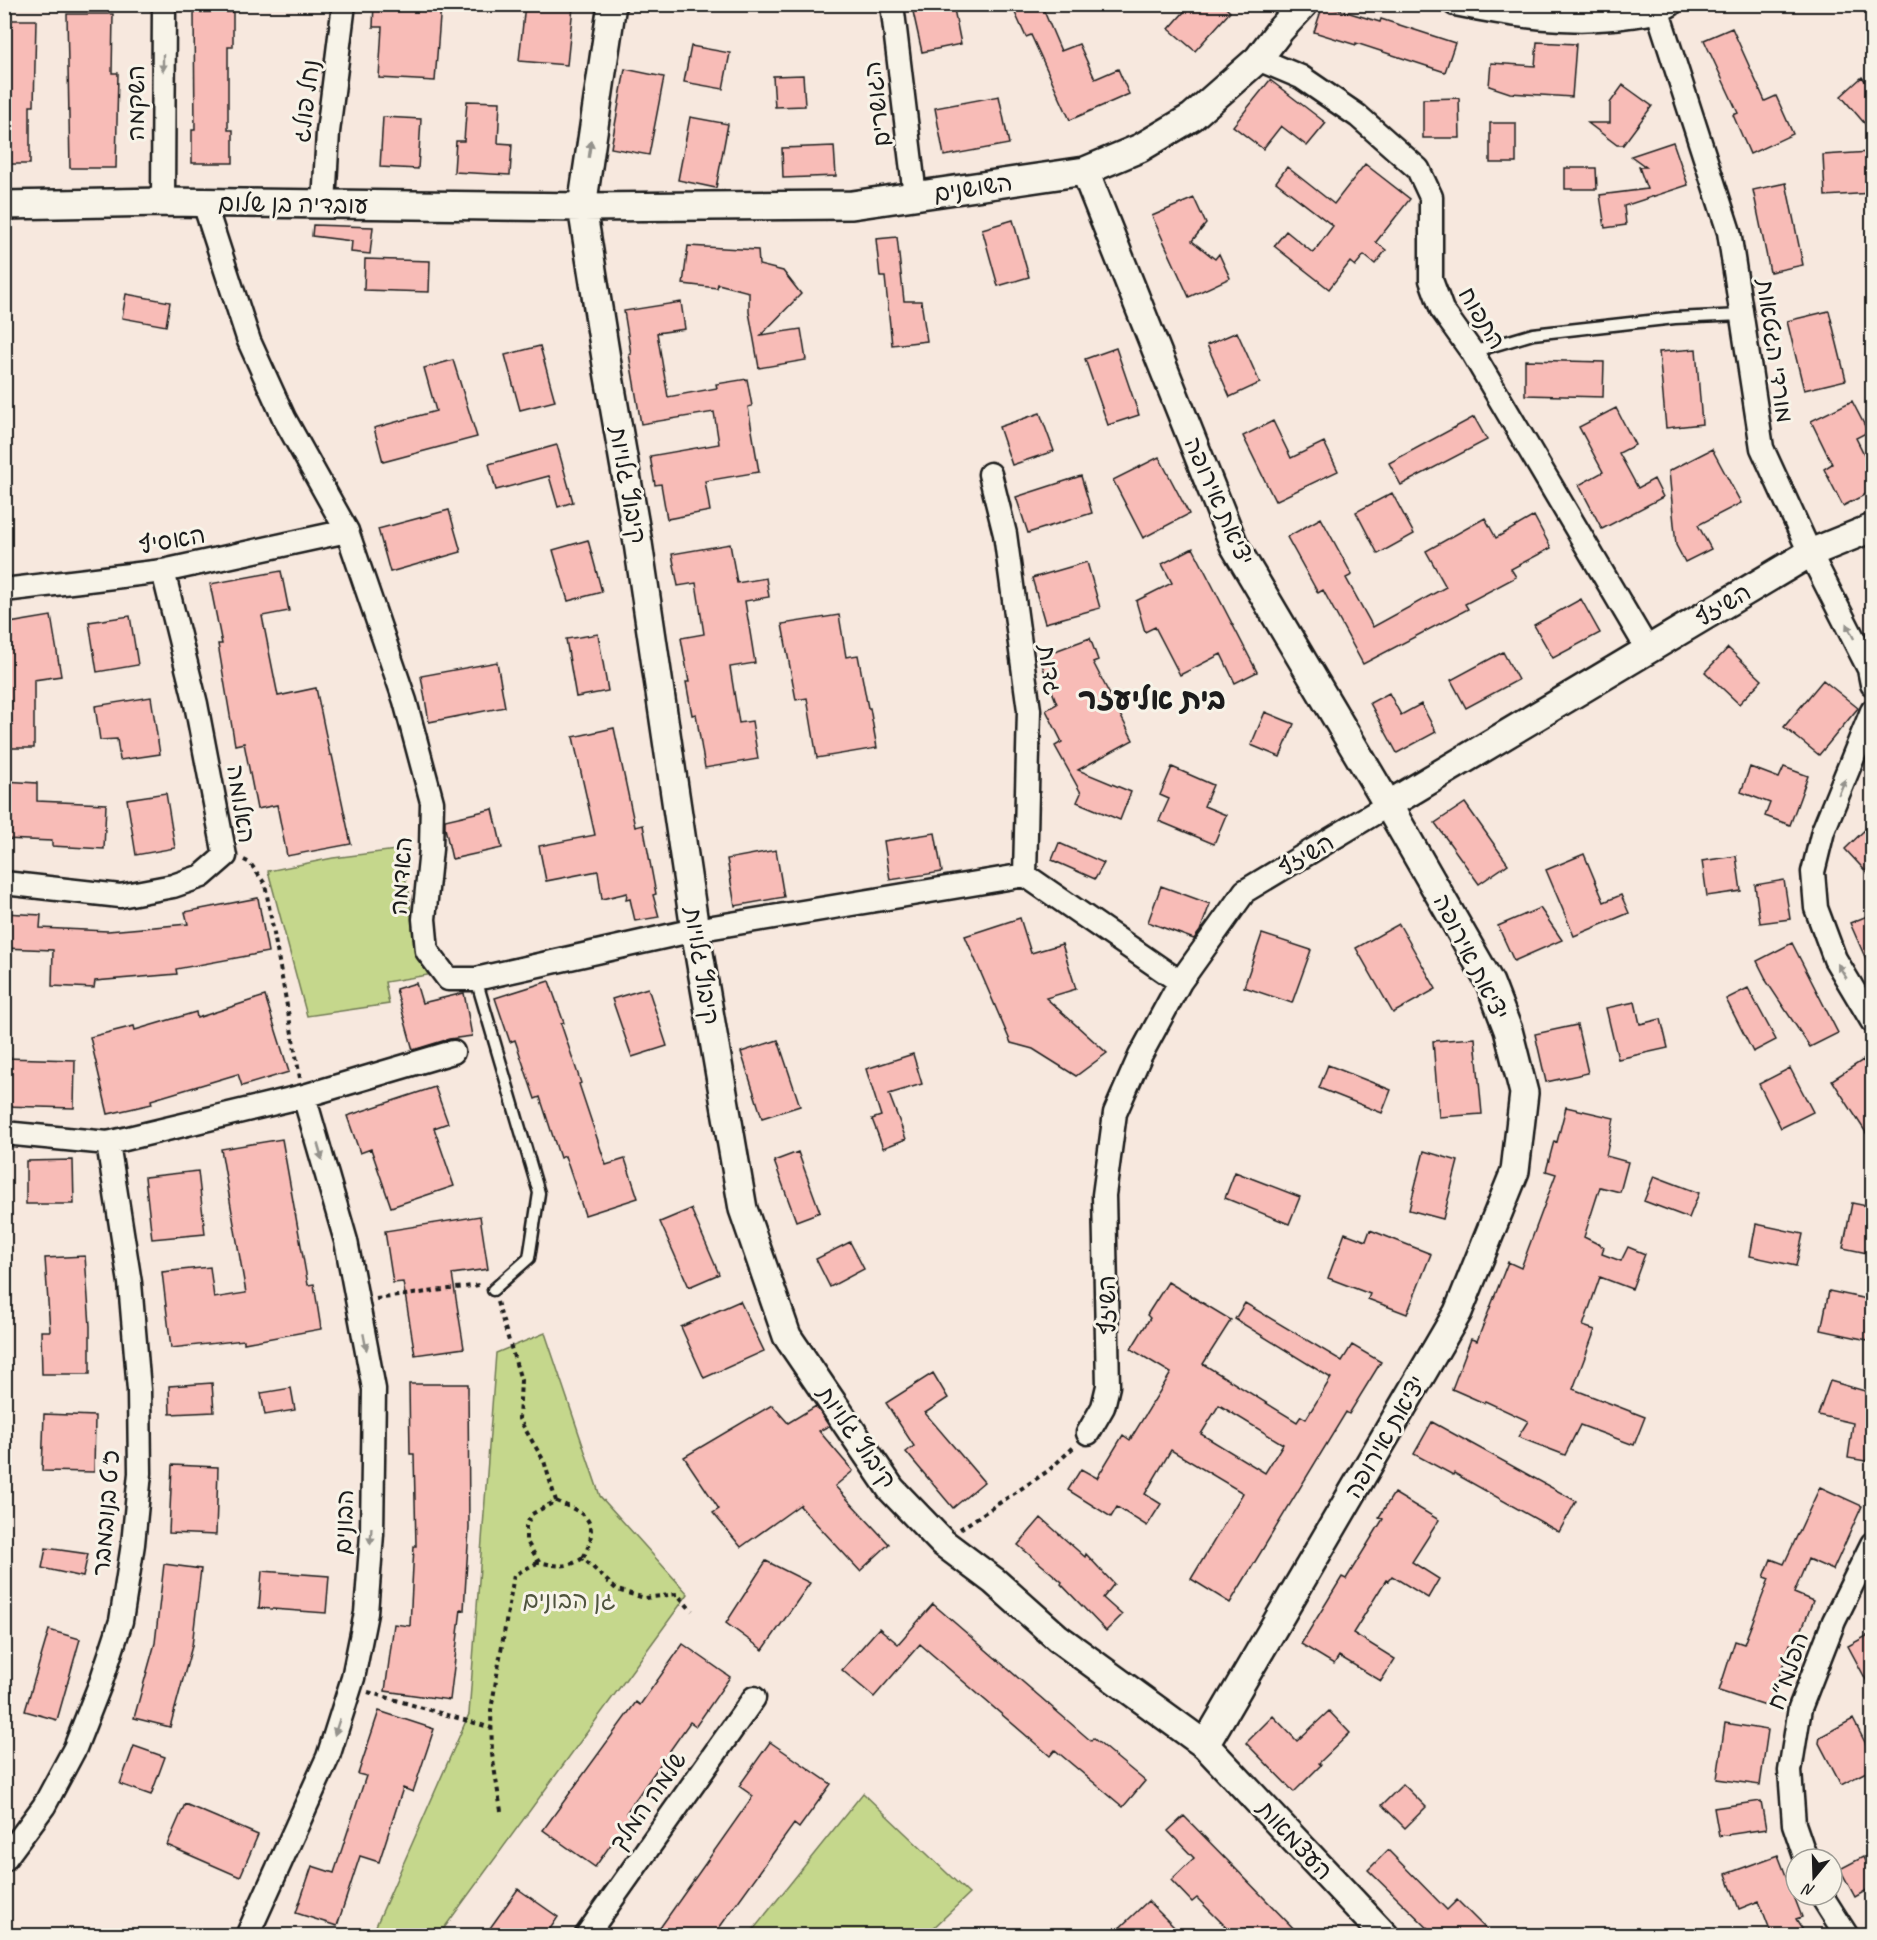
<svg xmlns="http://www.w3.org/2000/svg" width="1877" height="1940" viewBox="0 0 1877 1940" font-family="Caveat,'Playpen Sans Hebrew',sans-serif">
<style>
.green{fill:#c5d78c;stroke:#707a54;stroke-width:1.5}
.building{fill:#f8bcb7;stroke:#1c1c1c;stroke-width:1.5;fill-rule:evenodd}
.lines{fill:none;stroke-linecap:round;stroke-linejoin:round}
.service-casing{stroke:#1c1c1c;stroke-width:15}
.minor-casing{stroke:#1c1c1c;stroke-width:27}
.tertiary-casing{stroke:#1c1c1c;stroke-width:32}
.path{stroke:#1c1c1c;stroke-width:4;stroke-dasharray:4.5 4.5;stroke-linecap:butt}
.service{stroke:#f7f3e8;stroke-width:10}
.minor{stroke:#f7f3e8;stroke-width:22}
.tertiary{stroke:#f7f3e8;stroke-width:27}
.oneway{fill:#94928c}
.labels{text-anchor:middle;dominant-baseline:central;stroke-width:6;stroke-linejoin:round;paint-order:stroke}
.street-label{font-size:24px;fill:#1c1c1c;stroke:#f7f3e8}
.park-label{font-size:24px;fill:#4f543e;stroke:#f7f3e8}
.district-label{font-size:30px;font-weight:bold;fill:#1c1c1c;stroke:#f7f3e8}
</style>
<rect width="100%" height="100%" fill="#f7e8de"/>
<filter id="ink" filterUnits="userSpaceOnUse"><feTurbulence type="fractalNoise" baseFrequency=".0167" numOctaves="2"/><feDisplacementMap in="SourceGraphic" scale="12" xChannelSelector="R" yChannelSelector="G"/><feConvolveMatrix kernelMatrix="1 2 1 2 8 2 1 2 1" color-interpolation-filters="sRGB"/></filter>
<g filter="url(#ink)">
<path class="green" d="M396 850 409 891 414 947 428 975 385 982 389 1004 307 1016 268 871 333 858Z
M545 1333 600 1496 688 1594 439 1935H372L469 1714 496 1353Z
M863 1793 969 1894 926 1935H749Z"/>
<path class="building" d="M374 4H441L435 81 379 78 382 27H373Z
M525 4 573 7 567 65 519 61Z
M925 4H953L961 44 922 52 912 7Z
M1011 4H1041L1061 51 1079 44 1095 79 1118 69 1129 94 1070 120 1031 35 1026 37Z
M1191 4H1222L1230 12 1195 51 1169 29Z
M1323 5 1380 22 1381 19 1455 43 1445 72 1356 43V45L1314 32Z
M194 12H233V47H228V130H233V163H192V130H195Z
M67 14H113L112 73H118L116 168H70Z
M4 20H36L34 106H30V164H4Z
M1732 28 1765 101 1776 96 1793 134 1750 154 1733 115 1738 113 1704 40Z
M1537 42 1576 44 1572 97 1510 93 1489 86 1491 63 1535 66Z
M691 46 730 53 723 89 684 82Z
M625 69 664 77 649 155 611 148Z
M803 75 805 106 775 107 773 76Z
M1862 77 1872 89V132L1841 96Z
M1270 80 1326 123 1307 146 1281 126 1263 149 1233 126Z
M1623 85 1652 106 1623 145H1617L1588 123H1610V103Z
M999 96 1009 144 944 156 935 108Z
M1459 98 1460 138H1423V99Z
M467 101 500 102 498 143 512 144 510 175 454 172 456 141H464Z
M383 117 421 119 418 169 380 167Z
M690 117 728 124 716 188 678 180Z
M1490 123H1516V163H1490Z
M1673 142 1688 185 1624 206 1626 225 1605 228 1600 195 1647 189 1639 167H1646L1631 156Z
M834 146 836 176 783 178 782 148Z
M1870 152 1872 193 1825 196 1823 155Z
M1365 164 1410 199 1376 242 1386 250 1375 264 1364 255 1355 266 1350 262 1329 289 1274 246 1286 231 1313 253 1333 226 1276 182 1287 167 1334 204Z
M1565 168H1596L1597 189H1565Z
M1786 183 1803 265 1770 272 1753 190Z
M1194 198 1206 224 1192 241 1215 259 1219 254 1230 278 1189 297 1152 216Z
M1013 220 1029 277 998 286 982 229Z
M313 225 373 227 370 254 351 252 352 241 312 236Z
M897 237 904 301H921L927 341 892 345 885 277H880L876 239Z
M688 246 758 250 759 265 783 271 801 294 761 335 801 329 806 360 759 368 749 312V292L718 284 717 288 683 284Z
M365 259 430 261 429 292 364 290Z
M126 294 170 302 166 326 122 318Z
M681 302 685 329 657 333 668 397 717 388 716 384 747 379 752 406 748 407 759 472 705 481 710 511 667 519 661 484 655 485 650 456 719 444 714 412 641 424 629 354H631L624 311Z
M1829 311 1846 380 1804 390 1787 321Z
M1237 332 1260 383 1230 397 1207 345Z
M540 346 555 401 520 410 505 355Z
M1116 348 1139 415 1108 425 1085 359Z
M1696 349 1702 424 1666 428 1659 352Z
M453 360 477 437 383 462 374 428 436 411 424 368Z
M1525 360 1604 362 1603 397 1525 395Z
M1852 401 1868 432 1856 438 1872 470V491L1843 506 1824 469 1832 464 1811 421Z
M1616 408 1635 445 1619 453 1638 488 1654 479 1663 497 1602 529 1579 485 1603 472 1579 427Z
M1040 413 1054 451 1012 465 999 427Z
M1474 417 1487 440 1401 485 1389 463Z
M1273 421 1291 458 1324 442 1338 471 1275 501 1243 436Z
M557 445 573 502 558 507 549 476 496 490 489 464Z
M1712 449 1741 503 1698 525 1711 549 1685 562 1676 545 1669 471Z
M1159 457 1189 514 1143 538 1113 480Z
M1081 476 1092 513 1028 533 1016 497Z
M1392 493 1414 534 1378 554 1356 512Z
M449 510 461 552 390 572 378 529Z
M1534 516 1551 548 1511 569 1516 577 1465 604 1468 609 1363 664 1323 590 1318 593 1287 537 1321 518 1352 575 1346 578 1373 627 1446 587 1426 551 1485 518 1496 538Z
M588 540 602 592 568 601 553 550Z
M730 544 737 583 766 578 769 597 745 601 755 663 730 667 739 723 752 721 758 759 705 768 696 714 692 715 686 682H689L681 638 704 634 696 583 678 586 672 554Z
M1193 548 1257 672 1235 683 1221 654 1180 675 1155 627 1145 632 1136 601 1172 583 1162 564Z
M1087 562 1100 608 1045 623 1032 578Z
M281 571 289 611 262 616 278 696 316 688 330 755H332L351 844 287 856 277 805 257 809 244 743 235 745 218 644H222L210 584Z
M1581 599 1600 633 1553 658 1534 625Z
M839 615 846 657 858 655 868 708H870L877 748 817 758 807 698 796 700 782 624Z
M51 616 61 676 34 680V748H4V624Z
M130 616 138 665 97 672 89 622Z
M598 634 608 691 576 697 566 639Z
M1090 638 1098 660 1093 662 1133 740 1078 770 1131 792 1120 820 1077 802 1081 793 1055 746 1062 742 1046 710 1057 704 1039 657Z
M1728 648 1762 680 1739 704 1705 672Z
M1503 652 1518 680 1466 708 1451 680Z
M497 662 505 707 429 722 421 676Z
M1823 680 1858 708 1819 755 1784 727Z
M1389 693 1401 715 1421 704 1436 732 1397 753 1370 703Z
M151 697 160 754 120 760 117 739 100 740 95 706Z
M1265 712 1294 724 1280 757 1251 745Z
M614 728 635 827 643 825 656 894 653 895 659 917 635 921 630 899 626 900 627 893 602 899 598 871 546 881 539 846 595 835 573 737Z
M1172 767 1213 785 1204 806 1226 815 1214 844 1159 821 1169 799 1160 795Z
M1750 767 1779 778 1784 767 1808 776 1790 825 1765 816 1770 803 1741 792Z
M4 781 37 783V801L106 804 104 849 52 846V841L4 839Z
M166 793 175 848 136 855 127 799Z
M1465 803 1508 864 1479 884 1435 823Z
M493 809 502 848 452 859 445 828V820Z
M1872 823V878L1845 849Z
M935 833 942 872 890 880 884 841Z
M1059 843 1104 863 1095 879 1052 860Z
M776 850 784 897 735 906 727 859Z
M1584 854 1604 902 1621 895 1629 913 1574 936 1546 870Z
M1736 856 1741 891 1707 896 1702 861Z
M1784 880 1790 919 1760 923 1755 885Z
M1161 886 1210 904 1200 931 1194 939 1148 922Z
M258 898 268 952 176 969 177 974 95 981 94 988 52 986 53 950 4 948V913L41 915 40 928 108 931 188 924 185 912Z
M1540 908 1562 940 1514 961 1498 926Z
M1872 914V973L1850 923Z
M1020 918 1031 953 1062 944 1076 989 1046 998 1107 1053 1076 1076 1033 1049 1011 1043 965 936Z
M1399 924 1436 989 1393 1013 1356 948Z
M1262 934 1311 950 1292 1003 1244 987Z
M1792 943 1838 1033 1810 1047 1765 979H1766L1757 961Z
M549 981 564 1023 561 1024 581 1083 579 1084 606 1165 625 1159 638 1198 585 1215 565 1156 560 1158 540 1097 535 1099 515 1040 510 1042 495 998Z
M416 983 422 1003 464 993 472 1036 449 1039 413 1050 396 989Z
M648 988 667 1046 632 1057 612 999Z
M1748 988 1776 1040 1753 1052 1726 999Z
M265 996 289 1072 242 1086 238 1074 151 1100 152 1104 108 1114 90 1037 134 1026 135 1030 196 1012 197 1018Z
M1635 1002 1640 1024 1661 1019 1668 1048 1618 1059 1606 1008Z
M1577 1025 1588 1073 1546 1082 1535 1034Z
M1475 1038 1482 1114 1439 1117 1433 1041Z
M778 1040 800 1106 762 1118 741 1052Z
M913 1054 922 1084 889 1094 906 1139 883 1148 872 1119 881 1116 866 1069Z
M4 1058 75 1060 74 1108 4 1106Z
M1863 1060 1872 1074V1142L1832 1080Z
M1328 1065 1391 1090 1382 1113 1319 1088Z
M1790 1068 1813 1112 1781 1128 1759 1084Z
M435 1087 448 1123 434 1128 454 1186 391 1207 371 1149 360 1153 347 1116Z
M1566 1107 1614 1118 1606 1156 1628 1162 1620 1192 1600 1187 1584 1237 1604 1247 1602 1254 1621 1261 1628 1247 1645 1254 1632 1289 1600 1277 1583 1326 1595 1330 1573 1389 1645 1417 1634 1445 1580 1425 1565 1455 1518 1437 1528 1421 1485 1401 1484 1403 1452 1389 1471 1339 1477 1341 1508 1262 1521 1268 1556 1174 1546 1171 1554 1141 1557 1142Z
M282 1139 308 1285 314 1284 321 1329 244 1343V1340L171 1348 162 1272 210 1267 214 1298 246 1293 221 1149Z
M1424 1151 1458 1161 1443 1219 1409 1210Z
M798 1152 820 1212 796 1221 774 1161Z
M73 1160 74 1204H26V1161Z
M198 1171 205 1234 152 1239 145 1177Z
M1235 1172 1300 1197 1289 1224 1225 1198Z
M1654 1176 1699 1193 1689 1218 1644 1201Z
M1852 1203 1872 1207V1254L1843 1248Z
M691 1209 719 1274 689 1287 660 1222Z
M480 1216 488 1269 452 1274 464 1348 415 1355 403 1282 393 1283 385 1231Z
M1756 1224 1803 1234 1796 1266 1750 1256Z
M1370 1230 1431 1254 1407 1314 1368 1299 1370 1294 1328 1278 1345 1233 1366 1241Z
M850 1242 864 1269 830 1287 816 1259Z
M85 1256 90 1326V1374H42L41 1331H50L45 1258Z
M1168 1282 1231 1320 1203 1364 1297 1422 1301 1416 1306 1419 1331 1378 1235 1319 1245 1303 1342 1361 1352 1345 1381 1362 1349 1414 1346 1412 1230 1603 1191 1579 1243 1493 1171 1450 1145 1494 1161 1504 1147 1526 1117 1507 1111 1517 1068 1490 1081 1469 1097 1478 1123 1435 1130 1440 1171 1373 1131 1349 1150 1318 1147 1315ZM1219 1405 1283 1444 1265 1473 1201 1434Z
M1829 1291 1872 1300V1341L1821 1330Z
M740 1301 764 1351 704 1378 681 1327Z
M933 1373 948 1398 925 1413 984 1482 953 1508 906 1452 914 1446 886 1403Z
M1830 1381 1872 1393V1462L1848 1458 1853 1423 1818 1415Z
M212 1383 214 1412 170 1414 169 1386Z
M409 1384H468L469 1528 464 1610 461 1609 450 1700 385 1691 394 1624 410 1626 414 1546H416L414 1454H410Z
M291 1388 295 1410 265 1415 261 1393Z
M772 1405 788 1423 816 1406 829 1426 819 1431 853 1471 835 1486 889 1544 860 1571 800 1506 801 1504 741 1547 713 1513 719 1509 684 1457Z
M44 1414 95 1416 94 1472 42 1471Z
M1432 1422 1576 1501 1559 1532 1454 1473 1453 1475 1414 1454Z
M172 1465 218 1467 216 1535 169 1533Z
M1820 1487 1862 1506 1833 1570 1808 1559 1794 1593 1813 1601 1795 1647 1790 1644 1769 1707 1719 1691 1735 1641 1744 1644 1769 1579 1764 1577 1771 1559 1784 1564Z
M1394 1493 1439 1520 1412 1562 1439 1579 1428 1598 1392 1576 1388 1581 1386 1580 1353 1633 1395 1659 1381 1681 1339 1656 1334 1664 1301 1644 1342 1577 1346 1579 1383 1519 1379 1517Z
M1041 1518 1085 1557 1086 1554 1114 1584 1103 1598 1122 1615 1106 1631 1061 1584 1062 1582 1018 1545Z
M46 1548 88 1554 83 1577 42 1568Z
M766 1561 810 1583 763 1650 726 1623Z
M164 1564 201 1569 192 1646 170 1727 134 1718 155 1643Z
M262 1571 329 1576 326 1613 259 1608Z
M933 1604 1091 1741 1093 1738 1145 1781 1123 1807 1055 1750 1050 1756 920 1644 874 1697 842 1670 879 1628 898 1644Z
M49 1630 80 1639 57 1720 25 1711Z
M1872 1633V1691L1848 1646Z
M683 1644 730 1677 696 1726 690 1722 626 1813 631 1816 595 1867 543 1830 636 1702 640 1705Z
M379 1711 434 1729 413 1792 403 1788 379 1862 360 1856 337 1926 296 1913 312 1866 334 1873 366 1776 358 1774Z
M1329 1711 1350 1733 1319 1763 1321 1765 1294 1792 1246 1743 1273 1716 1297 1741Z
M1853 1719 1872 1756V1769L1841 1785 1819 1743 1820 1737Z
M1725 1723 1768 1730 1760 1785 1717 1779Z
M770 1742 831 1784 799 1828 794 1824 714 1935H655L753 1796 739 1786Z
M134 1746 165 1757 151 1795 120 1784Z
M1403 1784 1426 1807 1405 1828 1382 1805Z
M1761 1801 1766 1829 1719 1836 1714 1808Z
M185 1804 258 1835 240 1877 167 1845Z
M1184 1816 1231 1864 1300 1935H1234L1197 1898 1192 1902 1171 1880 1194 1858 1168 1831Z
M1388 1850 1447 1910 1457 1900 1492 1935H1435L1368 1870Z
M1778 1855 1802 1917 1796 1919 1806 1935H1772L1759 1901 1739 1909 1726 1874Z
M1863 1857 1872 1876V1887L1855 1897 1840 1869Z
M518 1889 558 1917 546 1935H485Z
M1148 1901 1182 1935H1112Z"/>
<g class="lines">
<defs>
<path id="service" d="M1472 352 1533 334 1675 318 1742 315
M476 979 539 1193 529 1258 493 1290"/>
<path id="minor" d="M892 4 915 196
M1455 4C1513 16 1572 25 1630 16 1645 14 1657 13 1670 5
M1658 12 1729 232 1762 448 1810 553 1869 669 1872 684
M1258 59 1301 77 1358 116 1418 169 1431 197V280L1442 310 1472 352 1648 650
M163 202 164 4
M204 203 249 341 284 418 347 531 405 701 432 802 431 849 424 919 427 951 448 979H476L695 930 1025 875 1180 982
M324 204 328 132 344 4
M990 474 1005 534 1029 710 1025 875
M4 590 163 571 347 531
M1872 711 1823 831 1813 872 1816 908 1835 959 1872 1021
M4 883 120 896 173 886 202 876 225 856 196 704 163 571
M4 1133 108 1143 304 1096 453 1052
M1088 1433 1103 1407 1108 1386 1104 1195 1115 1113 1140 1056 1180 982 1245 891 1388 805
M1806 1859 1794 1824 1790 1771 1800 1708 1834 1621 1872 1544
M4 1860 44 1806 75 1748 101 1682 121 1621 133 1544 140 1473 139 1390 130 1283 108 1143
M1821 1895 1847 1936
M247 1936 328 1757 353 1678 366 1613 372 1534 374 1389 346 1241 304 1096
M586 1936 754 1698"/>
<path id="tertiary" d="M612 4 582 207 608 371 638 543 695 930 743 1209 787 1336 891 1489 942 1542 994 1581 1058 1638 1205 1745 1385 1936
M1085 171 1234 545 1388 805 1490 983 1508 1030 1524 1093 1515 1171 1458 1312 1205 1745
M4 205 163 202 582 207 852 205 1085 171 1140 148 1192 117 1258 59 1280 30 1304 4
M1388 805 1810 553 1872 528"/>
</defs>
<use href="#service" class="service-casing"/>
<use href="#minor" class="minor-casing"/>
<use href="#tertiary" class="tertiary-casing"/>
<path class="path" d="M244 860 250 863 265 884 300 1078
M376 1299 479 1285
M497 1302 521 1380 519 1419 544 1461 556 1501 532 1514 526 1526V1540L539 1562C557 1566 566 1569 583 1558L617 1590 645 1598 677 1594 692 1611
M556 1501C565 1505 579 1510 586 1518 596 1529 589 1547 583 1558
M960 1529 1048 1471 1075 1446
M368 1692 492 1728
M501 1811 492 1754 491 1710 514 1575 539 1562"/>
<use href="#service" class="service"/>
<use href="#minor" class="minor"/>
<use href="#tertiary" class="tertiary"/>
</g>
<defs><path id="oneway-solid" d="M-6-.8H1V-3.2L6.5 0L1 3.2V.8H-6Z" transform="scale(1.5)"/></defs>
<g class="oneway">
<use href="#oneway-solid" transform="translate(163 63) rotate(90)"/>
<use href="#oneway-solid" transform="translate(590 149) rotate(-82)"/>
<use href="#oneway-solid" transform="translate(1850 631) rotate(-117)"/>
<use href="#oneway-solid" transform="translate(1842 787) rotate(-67)"/>
<use href="#oneway-solid" transform="translate(1842 971) rotate(-121)"/>
<use href="#oneway-solid" transform="translate(320 1152) rotate(74)"/>
<use href="#oneway-solid" transform="translate(365 1342) rotate(79)"/>
<use href="#oneway-solid" transform="translate(371 1536) rotate(93)"/>
<use href="#oneway-solid" transform="translate(337 1727) rotate(108)"/>
</g>
</g>
<g class="labels">
<g class="street-label">
<text transform="translate(306 101) rotate(-83)">נחל פולג</text>
<text transform="translate(136 103) rotate(-90)">השקמה</text>
<text transform="translate(877 104) rotate(-97)">הגושרים</text>
<text transform="translate(973 188) rotate(-9)">השושנים</text>
<text transform="translate(293 204) rotate(1)">עובדיה בן שלום</text>
<text transform="translate(1482 318) rotate(59)">התפוח</text>
<text transform="translate(1775 351) rotate(82)">מורדי הגטאות</text>
<text transform="translate(628 485) rotate(80)">קיבוץ גלויות</text>
<text transform="translate(1219 501) rotate(66)">יציאת אירופה</text>
<text transform="translate(172 540) rotate(-10)">האסיף</text>
<text transform="translate(1723 605) rotate(-31)">השיזף</text>
<text transform="translate(1050 670) rotate(82)">גדות</text>
<text transform="translate(241 804) rotate(81)">האלומה</text>
<text transform="translate(1306 855) rotate(-31)">השיזף</text>
<text transform="translate(401 876) rotate(-86)">האדמה</text>
<text transform="translate(1471 957) rotate(63)">יציאת אירופה</text>
<text transform="translate(702 966) rotate(81)">קיבוץ גלויות</text>
<text transform="translate(1107 1305) rotate(-91)">השיזף</text>
<text transform="translate(857 1437) rotate(55)">קיבוץ גלויות</text>
<text transform="translate(1385 1437) rotate(-60)">יציאת אירופה</text>
<text transform="translate(106 1513) rotate(-85)">כ"ט בנובמבר</text>
<text transform="translate(344 1522) rotate(-88)">הבונים</text>
<text transform="translate(1788 1671) rotate(-71)">הפלמ״ח</text>
<text transform="translate(648 1801) rotate(-55)">שלמה המלך</text>
<text transform="translate(1295 1840) rotate(47)">העצמאות</text>
</g>
<g class="park-label">
<text x="569" y="1600">גן הבונים</text>
</g>
<g class="district-label">
<text x="1152" y="699">בית אליעזר</text>
</g>
</g>
<rect width="1877" height="1940" fill="none" stroke="#f7f3e8" stroke-width="24"/>
<rect x="12" y="12" width="1853" height="1916" fill="none" stroke="#1c1c1c" stroke-width="2" filter="url(#ink)"/>
<g transform="translate(1814 1877) rotate(199)"><circle r="28" fill="#f7f3e8" stroke="#9f9d96" stroke-width="1.5"/>
<path d="M0-4.5L10 22L0 15L-10 22Z" fill="#1c1c1c"/>
<text y="-9" font-size="16" font-weight="bold" text-anchor="middle" fill="#1c1c1c">N</text>
</g>
</svg>
